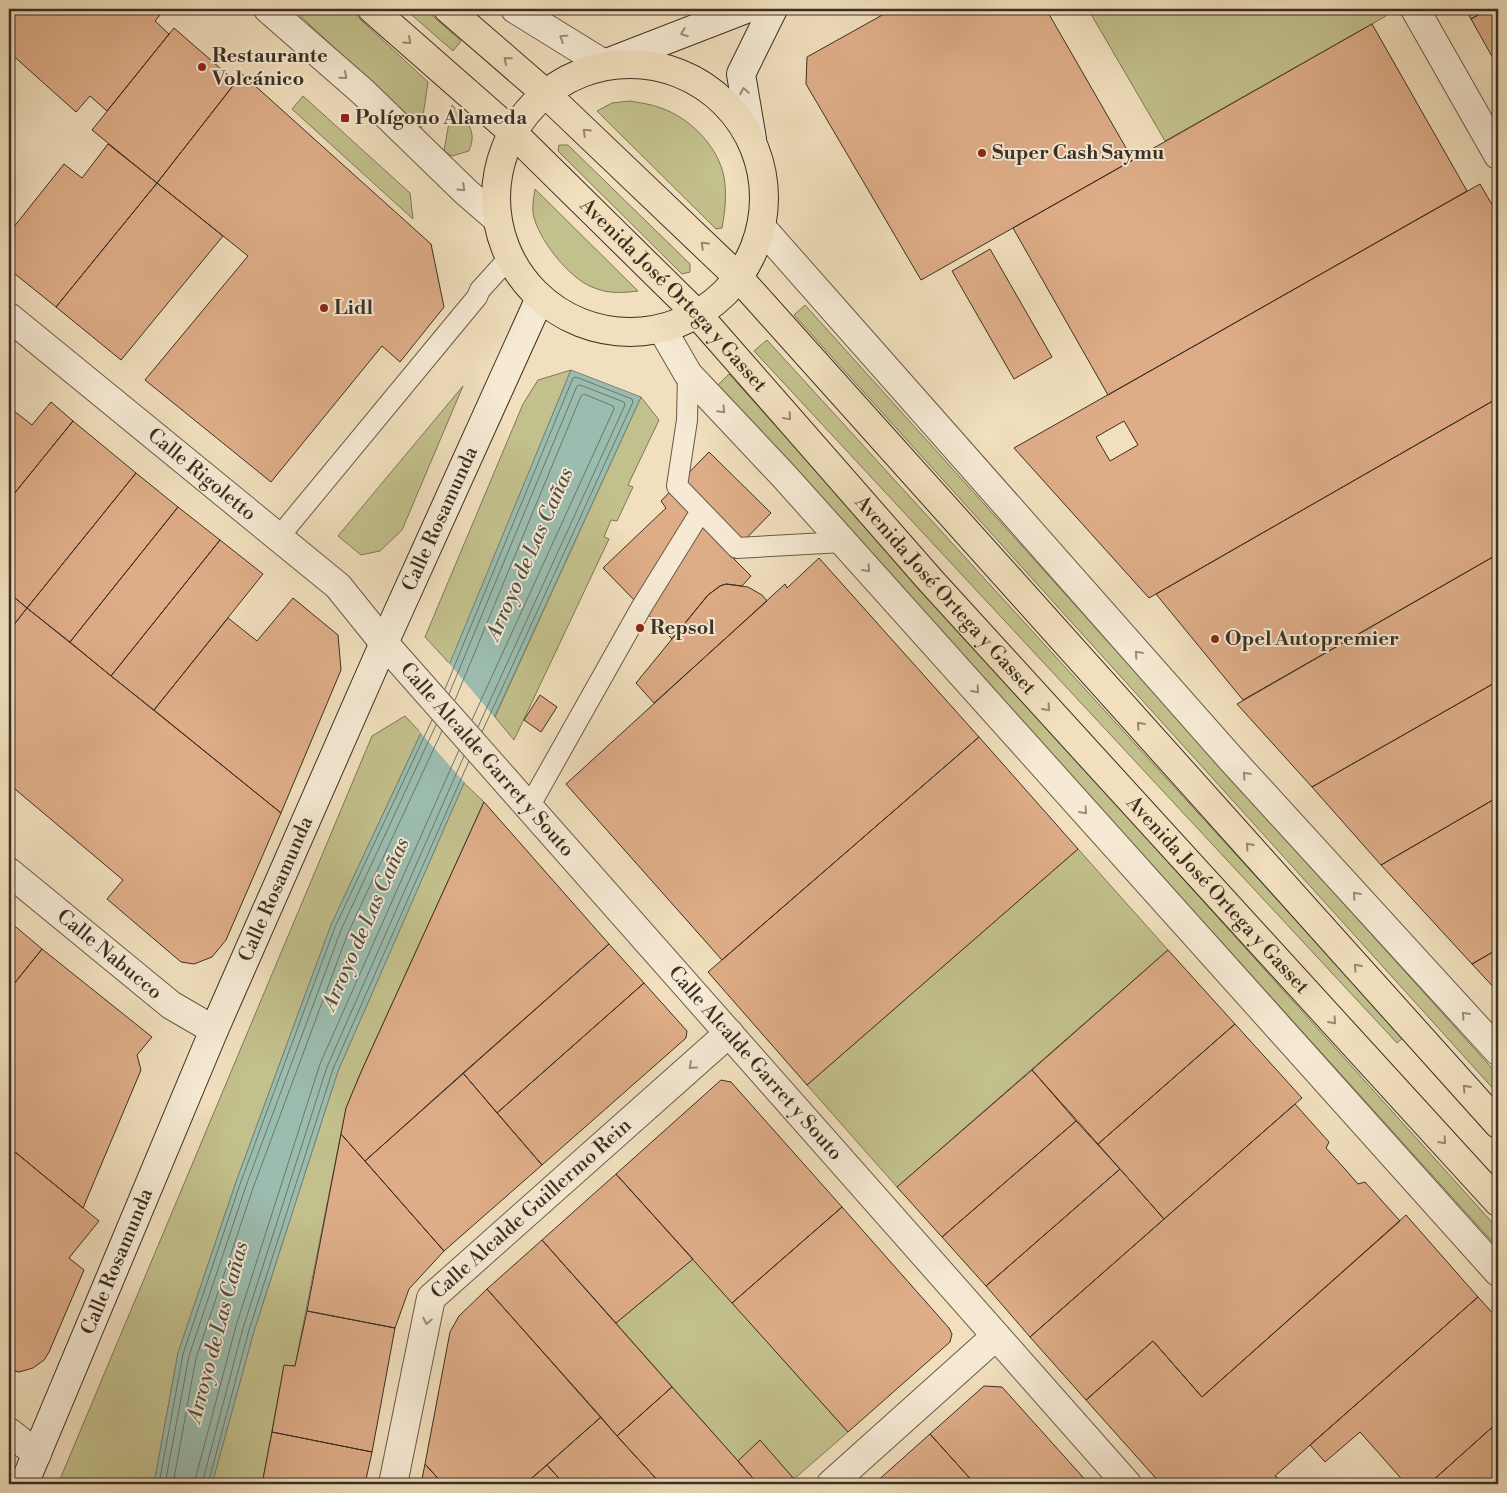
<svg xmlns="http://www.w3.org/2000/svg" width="1507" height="1493" viewBox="0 0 1507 1493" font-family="'Libre Bodoni',serif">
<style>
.green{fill:#c2c08c;stroke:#7e7858}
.water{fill:#9bbdb0;stroke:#758478}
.pier{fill:#f1dfbd}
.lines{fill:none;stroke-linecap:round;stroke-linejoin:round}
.shore{stroke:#6b766a;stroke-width:1}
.building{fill:#dead88;stroke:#3b2f23;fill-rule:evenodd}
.lane-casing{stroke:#685b4a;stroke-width:22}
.street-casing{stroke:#685b4a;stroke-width:30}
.secondary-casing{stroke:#3b2f23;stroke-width:30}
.primary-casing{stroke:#3b2f23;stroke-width:30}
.lane{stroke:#f6ead4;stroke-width:20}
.street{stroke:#f6ead4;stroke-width:28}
.secondary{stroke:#f6ead4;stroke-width:28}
.primary{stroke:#f1dfbd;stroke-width:28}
.oneway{stroke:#988c7c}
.oneway2{stroke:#968770}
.poi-dot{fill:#8f2418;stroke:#f6ead4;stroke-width:2}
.labels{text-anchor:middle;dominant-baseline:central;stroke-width:4;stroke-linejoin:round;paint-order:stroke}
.poi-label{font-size:20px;font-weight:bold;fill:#3b2f23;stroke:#f6ead4;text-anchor:start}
.street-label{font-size:20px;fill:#3b2f23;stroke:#f6ead4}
.water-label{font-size:21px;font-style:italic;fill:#535246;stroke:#f6ead4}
</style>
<rect width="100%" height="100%" fill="#f1dfbd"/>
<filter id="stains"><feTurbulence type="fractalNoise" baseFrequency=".004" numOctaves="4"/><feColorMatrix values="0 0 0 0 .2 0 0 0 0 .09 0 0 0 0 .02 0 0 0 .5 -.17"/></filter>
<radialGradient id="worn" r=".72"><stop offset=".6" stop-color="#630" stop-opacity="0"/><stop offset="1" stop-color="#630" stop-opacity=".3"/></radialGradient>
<path class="green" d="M293 9H349L428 82 421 129Z
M405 9H425L461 41 453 51Z
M1088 9H1382L1386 16 1165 141Z
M303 96 410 193 413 219 292 109Z
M630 101C640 103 651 104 661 108 690 118 718 146 724 177 727 195 725 211 722 228L716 229 597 111 612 103Z
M452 105C466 120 478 130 469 151L452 156 444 151Z
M559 145H568L690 264V272L682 274 558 151Z
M535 189 638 291C622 293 608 294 592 287 569 278 537 238 533 213 532 205 534 196 535 189Z
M805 305 1498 1075V1094L794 315Z
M767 340 1403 1038 1397 1043 754 351Z
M571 370 450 664 425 637 523 404 538 380Z
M729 374 1498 1229V1248L718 385Z
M463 386 402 530 380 551 361 555 338 536Z
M641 397 659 420 628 485 633 487 617 521 611 520 604 537 609 539 514 740 495 717Z
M405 716 421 733 331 925 236 1182 178 1353 154 1484H58L372 736Z
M464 783 484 802 361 1072 346 1108 295 1366H284L262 1484H212L254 1331 338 1071Z
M1078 849 1168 950 897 1187 807 1085Z
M693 1259 848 1432 794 1479 760 1441 738 1461 616 1323Z"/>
<path class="water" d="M571 370 641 397 464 783 338 1071 254 1331 212 1484H154L178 1353 236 1182 331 925 421 733Z"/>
<path class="pier" d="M448 662 496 719 466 784 419 731Z"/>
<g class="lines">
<path class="shore" d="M445 689 573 378 576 377 632 399 633 402 482 732
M449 694 577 386 580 385 624 402 625 405 478 727
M455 700 581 396 584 394 613 406 614 409 472 720
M159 1484 183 1354 240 1184 335 927 432 720
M165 1484 189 1356 246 1186 341 930 436 725
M173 1484 196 1358 253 1188 348 933 442 731
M194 1484 236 1326 320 1064 459 750
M202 1484 243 1328 327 1067 464 756
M208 1484 249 1330 333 1069 469 761"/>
</g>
<path class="building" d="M9 9H165L155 21 169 34 107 111 90 96 76 112 9 52Z
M893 9H1046L1133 160 921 280 806 84 807 57Z
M1465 9H1489L1471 19Z
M1489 9H1498V67L1471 19Z
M1372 24 1467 191 1108 395 1013 228Z
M174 28 236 82 157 183 92 130Z
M242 74 431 244 444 307 400 362 382 346 271 482 145 380 248 256 157 183Z
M108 144 157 183 56 307 9 269V233L64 164 82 178Z
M157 183 223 236 121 360 56 307Z
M1480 184 1498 215V398L1149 598 1014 448ZM1124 421 1138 445 1110 461 1096 437Z
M990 249 1052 357 1014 379 952 271Z
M1498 398V554L1243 700 1156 594Z
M51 402 73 421 9 500V407L32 425Z
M73 421 136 473 27 608 9 593V500Z
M709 452 771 513 730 555 751 576 742 586 726 584 720 586 708 595 672 639 603 568 666 508 661 501Z
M136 473 178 507 70 642 27 608Z
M178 507 220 540 111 676 70 642Z
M220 540 263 574 154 710 111 676Z
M1498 554V681L1312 787 1237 704Z
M819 558 979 737 722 960 566 784 785 584 787 588Z
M726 584 748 587 762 595 767 601 654 703 636 683 708 595 720 586Z
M9 593 27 608 9 631Z
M293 598 338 635 341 670 281 813 154 710 228 618 257 641Z
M27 608 281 813 226 940 212 957 194 964 181 962 107 899 123 880 9 784V631Z
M1498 681V797L1381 865 1312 787Z
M540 695 557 707 541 732 524 720Z
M979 737 1078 849 807 1085 708 972Z
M1498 797V949L1472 964 1381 865Z
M484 802 609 944 365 1161 341 1134 346 1108 361 1072Z
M9 921 42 949 9 990Z
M609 944 644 983 497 1113 463 1073Z
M42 949 152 1037 137 1055 141 1070 83 1208 9 1147V990Z
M1498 949V992L1472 964Z
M1168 950 1235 1024 1098 1144 1032 1070Z
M644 983 687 1031 686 1038 542 1165 497 1113Z
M1235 1024 1302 1098 1164 1219 1098 1144Z
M1032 1070 1076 1121 942 1237 897 1187Z
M463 1073 542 1165 444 1251 365 1161Z
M721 1080 731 1082 842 1207 732 1303 616 1174Z
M1295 1104 1329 1142 1326 1148 1344 1168 1358 1184 1365 1182 1400 1221 1202 1397 1153 1341 1086 1400 1030 1337Z
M1076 1121 1120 1169 986 1286 942 1237Z
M341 1134 444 1251 409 1289 395 1328 307 1311Z
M9 1147 99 1221 69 1258 84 1270 49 1352 44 1360 33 1368 19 1372 9 1370Z
M1120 1169 1164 1219 1030 1337 986 1286Z
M616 1174 693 1259 616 1323 542 1240Z
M842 1207 949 1328 952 1334 950 1342 848 1432 732 1303Z
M1406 1215 1478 1297 1275 1476 1278 1478 1271 1484H1161L1086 1400 1153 1341 1202 1397Z
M542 1240 672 1387 617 1436 487 1289Z
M487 1289 601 1417 525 1484H443L425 1464 450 1332 459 1316Z
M1478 1297 1498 1319V1422L1429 1484H1406L1360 1432 1325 1462 1310 1445Z
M307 1311 395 1328 372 1452 272 1432 284 1365 295 1366Z
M984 1386 1002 1387 1089 1484H975L930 1434Z
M672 1387 738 1461 758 1484H661L617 1436Z
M601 1417 617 1436 661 1484H564L547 1465Z
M1498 1422V1484H1429L1431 1482Z
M272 1432 372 1452 365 1484H262Z
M930 1434 975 1484H876L875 1483Z
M760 1440 794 1479 788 1484H758L738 1461Z
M425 1464 443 1484H421Z
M547 1465 564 1484H525Z"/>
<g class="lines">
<defs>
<path id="lane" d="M688 374 687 420 677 486 737 548 843 542
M278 538 477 297 480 290 509 258
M529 807 641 608 701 511"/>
<g id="street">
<path d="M268 9 363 92 466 192 496 218"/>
<path d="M515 9 604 64"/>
<path d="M1415 9 1498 155"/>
<path d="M762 228 1232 760 1498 1051"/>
<path id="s1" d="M9 317 338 586 384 643 1127 1484"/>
<path d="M662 329 688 374 784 476 1498 1272"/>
<path id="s2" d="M9 872 171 1005 214 1030"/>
<path d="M9 1432 37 1454"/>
<path id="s3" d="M393 1484 431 1298 729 1033"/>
<path d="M831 1484 996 1336"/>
</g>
<g id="secondary">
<path d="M604 64 746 9"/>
<path d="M752 139 741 74 773 9"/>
<path id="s4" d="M24 1484 214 1030 384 643 540 298"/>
</g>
<g id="primary">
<path id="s5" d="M372 9 511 131 698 315 931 581 1498 1202"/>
<path d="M448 9 544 92 739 278 1498 1124"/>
<circle cx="630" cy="198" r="134"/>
</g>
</defs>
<use href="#lane" class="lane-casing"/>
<use href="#street" class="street-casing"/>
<use href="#secondary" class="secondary-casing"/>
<use href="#primary" class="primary-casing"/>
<use href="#lane" class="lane"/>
<use href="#street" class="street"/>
<use href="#secondary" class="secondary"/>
<use href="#primary" class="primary"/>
</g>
<defs><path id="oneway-chevron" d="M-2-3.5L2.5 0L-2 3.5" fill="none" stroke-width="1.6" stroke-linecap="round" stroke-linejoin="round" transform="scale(1.25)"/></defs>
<g class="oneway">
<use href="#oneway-chevron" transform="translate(684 33) rotate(159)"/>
<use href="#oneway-chevron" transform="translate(563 38) rotate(-148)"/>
<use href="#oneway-chevron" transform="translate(344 76) rotate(41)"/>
<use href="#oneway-chevron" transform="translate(744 91) rotate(-100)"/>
<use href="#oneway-chevron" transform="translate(462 188) rotate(44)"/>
<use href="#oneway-chevron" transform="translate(722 410) rotate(47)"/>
<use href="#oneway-chevron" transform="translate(867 569) rotate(48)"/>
<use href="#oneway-chevron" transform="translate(1138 654) rotate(-131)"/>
<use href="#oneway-chevron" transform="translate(976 690) rotate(48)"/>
<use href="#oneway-chevron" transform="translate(1246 775) rotate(-132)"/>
<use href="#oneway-chevron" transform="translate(1084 811) rotate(48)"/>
<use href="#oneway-chevron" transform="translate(1356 895) rotate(-132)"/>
<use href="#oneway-chevron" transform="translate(1465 1015) rotate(-132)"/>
<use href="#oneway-chevron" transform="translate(692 1066) rotate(138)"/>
<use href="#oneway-chevron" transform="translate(427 1321) rotate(102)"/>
</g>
<g class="oneway2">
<use href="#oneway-chevron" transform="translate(408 41) rotate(42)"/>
<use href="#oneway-chevron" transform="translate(507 60) rotate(-139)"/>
<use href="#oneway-chevron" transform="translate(586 132) rotate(-136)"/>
<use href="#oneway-chevron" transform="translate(704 245) rotate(-136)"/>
<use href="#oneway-chevron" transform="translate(788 417) rotate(49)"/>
<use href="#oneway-chevron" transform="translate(1047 708) rotate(48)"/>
<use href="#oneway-chevron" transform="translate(1140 725) rotate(-132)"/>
<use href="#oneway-chevron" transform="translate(1249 846) rotate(-132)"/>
<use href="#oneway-chevron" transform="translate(1357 967) rotate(-132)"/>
<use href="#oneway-chevron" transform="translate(1333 1021) rotate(48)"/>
<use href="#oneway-chevron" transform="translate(1466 1088) rotate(-132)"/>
<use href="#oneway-chevron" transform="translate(1443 1141) rotate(48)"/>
</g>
<g class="poi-dot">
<circle cx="202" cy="67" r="5"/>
<rect x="340" y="113" width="10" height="10" rx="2.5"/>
<circle cx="982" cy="153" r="5"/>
<circle cx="324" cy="308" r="5"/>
<circle cx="640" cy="628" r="5"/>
<circle cx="1215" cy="639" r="5"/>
</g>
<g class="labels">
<g class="poi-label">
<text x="212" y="56">Restaurante<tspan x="212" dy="23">Volcánico</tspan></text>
<text x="355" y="118">Polígono Alameda</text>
<text x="992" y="153">Super Cash Saymu</text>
<text x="334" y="308">Lidl</text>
<text x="650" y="628">Repsol</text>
<text x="1225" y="639">Opel Autopremier</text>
</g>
<g class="street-label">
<text stroke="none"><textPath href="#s5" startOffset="416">Avenida José Ortega y Gasset</textPath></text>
<text stroke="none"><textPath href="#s1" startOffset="249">Calle Rigoletto</textPath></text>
<text stroke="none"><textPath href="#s4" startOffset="1051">Calle Rosamunda</textPath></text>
<text stroke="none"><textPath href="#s5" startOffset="821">Avenida José Ortega y Gasset</textPath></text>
<text stroke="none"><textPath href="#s1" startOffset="654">Calle Alcalde Garret y Souto</textPath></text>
<text stroke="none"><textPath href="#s4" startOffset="646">Calle Rosamunda</textPath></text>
<text stroke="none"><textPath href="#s5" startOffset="1226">Avenida José Ortega y Gasset</textPath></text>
<text stroke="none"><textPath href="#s2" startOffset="130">Calle Nabucco</textPath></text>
<text stroke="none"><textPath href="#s1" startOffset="1059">Calle Alcalde Garret y Souto</textPath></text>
<text stroke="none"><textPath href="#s3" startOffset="324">Calle Alcalde Guillermo Rein</textPath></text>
<text stroke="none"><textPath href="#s4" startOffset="241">Calle Rosamunda</textPath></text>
</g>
<g class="water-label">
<text transform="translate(530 554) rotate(-66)">Arroyo de Las Cañas</text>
<text transform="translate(366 924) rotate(-66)">Arroyo de Las Cañas</text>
<text transform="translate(218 1332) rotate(-75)">Arroyo de Las Cañas</text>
</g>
</g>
<rect width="1507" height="1493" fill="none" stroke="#f1dfbd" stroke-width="30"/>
<rect x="10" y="10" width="1487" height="1473" fill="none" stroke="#3b2f23" stroke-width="2.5"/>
<rect x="15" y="15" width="1477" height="1463" fill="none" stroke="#3b2f23"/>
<rect width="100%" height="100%" filter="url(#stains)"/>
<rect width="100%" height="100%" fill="url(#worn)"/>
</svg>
